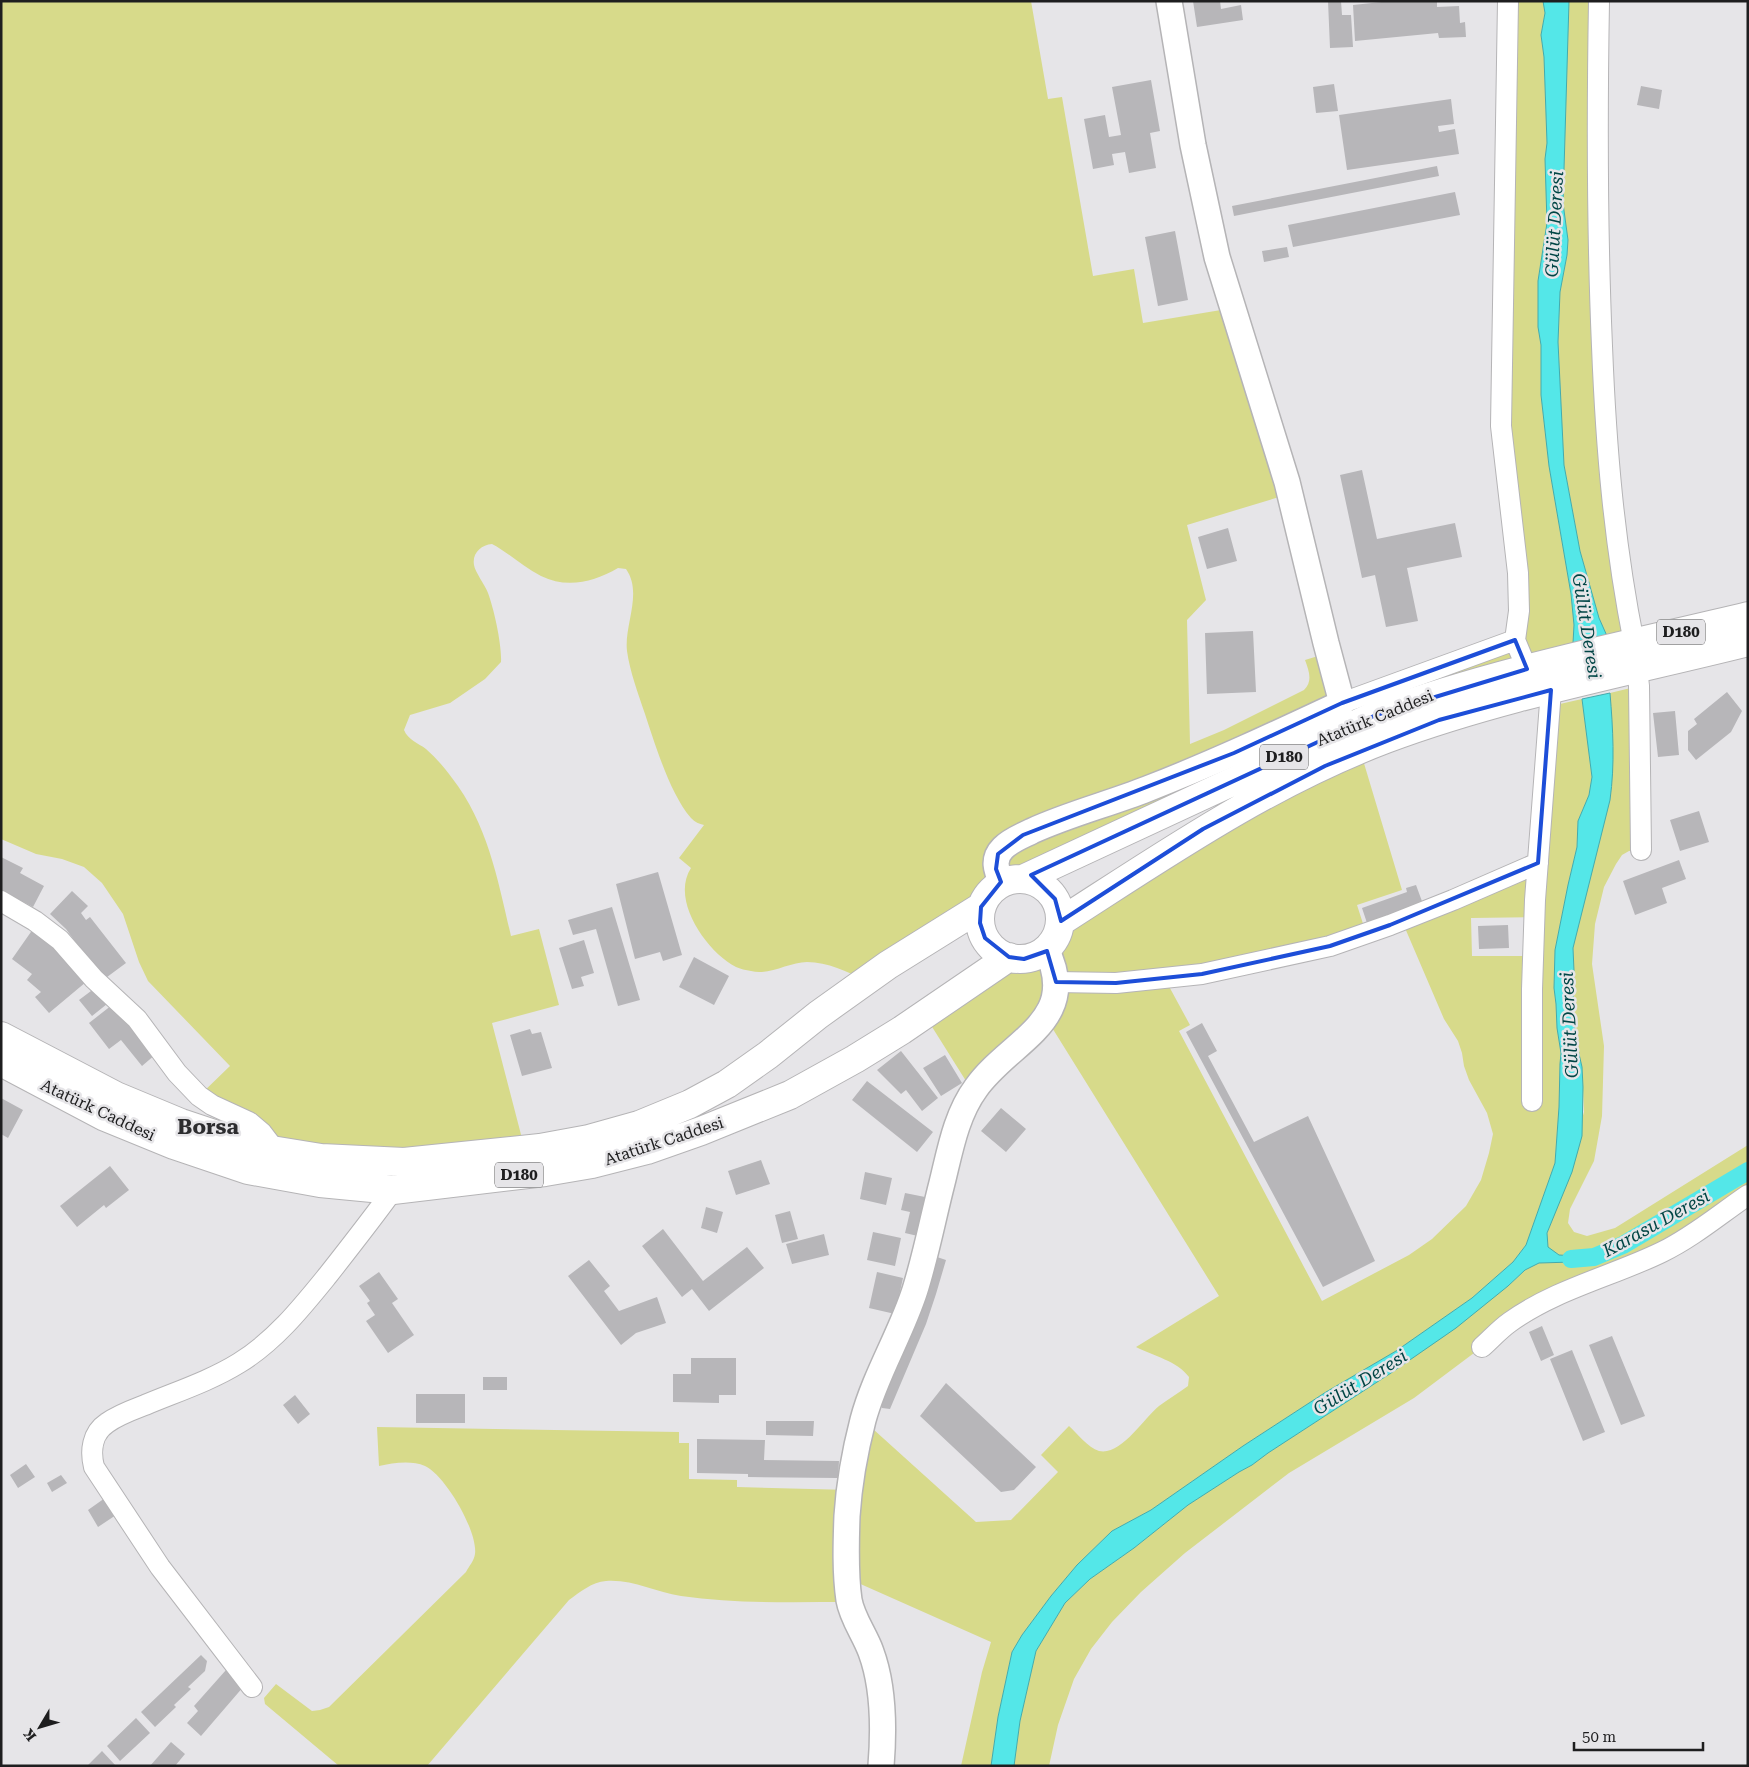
<svg xmlns="http://www.w3.org/2000/svg" width="1749" height="1767" viewBox="0 0 1749 1767" font-family="'Roboto Serif',serif">
<style>
.green{fill:#d7da8a;fill-rule:evenodd}
.water{fill:#54e7e8;stroke:#44abac}
.lines{fill:none;stroke-linecap:round;stroke-linejoin:round}
.canal{stroke:#54e7e8;stroke-width:18}
.building{fill:#b7b6b9}
.minor-casing{stroke:#b5b4b6;stroke-width:22}
.tertiary-casing{stroke:#b5b4b6;stroke-width:28}
.trunk-casing{stroke:#b5b4b6;stroke-width:30}
.minor{stroke:#fff;stroke-width:20}
.tertiary{stroke:#fff;stroke-width:25}
.trunk{stroke:#fff;stroke-width:28}
.marked{fill:none;stroke:#1d4ed8;stroke-width:4;stroke-linejoin:round}
.labels{text-anchor:middle;dominant-baseline:central;stroke-width:5;stroke-linejoin:round;paint-order:stroke}
.shield{fill:#e6e5e8;stroke:#5a5a5b;stroke-width:1}
.shield-label{font-size:15px;font-weight:bold;fill:#1e1e1f}
.street-label{font-size:16px;fill:#1e1e1f;stroke:#e6e5e8}
.water-label{font-size:18px;font-style:italic;fill:#004545;stroke:#e6e5e8}
.district-label{font-size:21px;font-weight:bold;fill:#2d2d2f;stroke:#e6e5e8}
</style>
<rect width="100%" height="100%" fill="#e6e5e8"/>
<path class="green" d="M1 1H1031L1048 99 1062 97 1093 276 1134 269 1143 323 1233 308 1289 494 1187 525 1206 600 1187 620 1190 744 1224 730 1304 690C1313 681 1309 671 1305 660L1328 653 1342 702 1515 640 1502 440 1508 1H1543L1545 13 1541 35 1544 57 1547 143 1545 159 1547 223 1538 281V327L1541 345V395L1549 466 1571 594 1574 625 1573 643 1546 649 1548 664 997 885 985 898 865 980C847 972 828 962 807 962 789 962 769 976 751 971 746 970 740 969 736 967 707 952 670 900 691 868L679 858 704 825C699 824 695 822 691 818 670 794 655 744 645 714 638 693 630 672 627 651 624 625 643 593 626 569L618 568C594 582 567 589 541 576 523 567 509 553 492 544 481 545 472 553 474 565 475 572 485 585 488 593 494 609 502 645 501 662L485 679 450 703 410 715 404 730C408 740 418 743 426 749 436 758 445 768 452 778 488 824 498 881 511 936L539 929 559 1005 492 1023 525 1150H275L199 1096 230 1066 148 981 139 962 123 914 102 883 84 867 62 859 36 854 1 839Z
M1569 1H1599V278L1632 630 1607 636 1599 618 1580 551 1564 465 1558 342 1560 292 1567 255 1568 240 1563 203Z
M1639 686 1641 850 1629 851 1622 855 1616 864 1604 887 1595 924 1592 964 1604 1046 1602 1116 1594 1161 1570 1209 1568 1223 1574 1232 1587 1236 1615 1228 1748 1145V1195L1482 1347 1414 1398 1289 1473 1185 1553 1141 1592 1112 1622 1091 1649 1074 1679 1058 1725 1049 1766H1014L1020 1721 1036 1651 1065 1603 1090 1579 1134 1548 1188 1505 1239 1472 1252 1465 1268 1453 1391 1373 1508 1286 1525 1270 1539 1263 1573 1262 1591 1257 1559 1255 1548 1248 1547 1234 1557 1206 1584 1112 1582 1067 1576 1041 1573 1006 1574 971 1573 948 1610 800C1615 764 1613 729 1610 693Z
M1582 699 1592 777 1589 795 1578 821 1577 847 1568 885 1555 950 1554 988 1556 1004 1557 1028 1561 1053 1560 1064 1559 1107 1555 1163 1526 1245 1513 1262 1472 1298 1396 1351 1326 1392 1243 1446 1151 1510 1112 1531 1077 1565 1051 1596 1022 1635 1012 1652 998 1717 991 1766H961L982 1672 991 1642 847 1578 849 1602C793 1602 736 1604 681 1596 655 1592 632 1579 606 1581 592 1582 580 1592 569 1600L427 1766H339L265 1704 264 1698 276 1684 312 1711 320 1710 329 1707 466 1572C469 1566 474 1561 475 1554 478 1532 446 1476 425 1466 411 1460 393 1463 379 1466L377 1427 679 1432V1443H689V1479L737 1480V1487L850 1490 863 1420 976 1522 1011 1520 1058 1472 1041 1455 1069 1426C1077 1433 1088 1448 1099 1451 1121 1456 1143 1419 1159 1406 1168 1399 1179 1393 1188 1386L1189 1377C1177 1361 1154 1356 1136 1347L1219 1296 1046 1018 966 1081 924 1014 1017 959C1037 958 1051 948 1058 930L1360 750 1402 890 1357 905 1366 933 1165 979 1190 1025 1179 1031 1322 1301 1409 1255 1432 1239 1466 1206 1481 1180 1489 1153 1493 1134 1487 1113 1469 1080 1464 1066 1462 1053 1458 1041 1444 1019 1402 921 1538 863 1551 706ZM1534 917 1533 956H1472L1471 918Z"/>
<path class="water" d="M1543 1H1569L1563 203 1568 240 1567 255 1560 292 1558 342 1564 465 1580 551 1599 618 1607 636 1573 643 1574 625 1571 594 1549 466 1541 395V345L1538 327V281L1547 223 1545 159 1547 143 1544 57 1541 35 1545 13Z
M1610 693C1613 729 1615 764 1610 800L1573 948 1574 971 1573 1006 1576 1041 1582 1067 1583 1087 1582 1136 1572 1172 1547 1233 1548 1247 1559 1255 1594 1257 1573 1262 1539 1263 1525 1270 1508 1286 1456 1328 1391 1373 1268 1453 1252 1465 1239 1472 1188 1505 1134 1548 1090 1579 1065 1603 1036 1651 1020 1721 1014 1766H991L998 1717 1012 1652 1022 1635 1051 1596 1077 1565 1112 1531 1151 1510 1243 1446 1326 1392 1396 1351 1472 1298 1513 1262 1526 1245 1555 1163 1559 1107 1560 1064 1561 1053 1557 1028 1556 1004 1554 988 1555 950 1568 885 1577 847 1578 821 1589 795 1592 777 1582 699Z"/>
<g class="lines">
<path class="canal" d="M1571 1259 1594 1257 1623 1245 1748 1171"/>
</g>
<path class="building" d="M1193 1H1220L1221 9 1241 5 1243 20 1197 27Z
M1328 1H1341L1342 15H1351L1353 47 1330 48Z
M1391 1H1437V7L1459 6 1460 23 1465 22 1466 37 1439 38 1438 33 1355 41 1353 5Z
M1151 80 1160 131 1150 133 1156 168 1129 173 1125 152 1112 154 1114 165 1093 169 1084 119 1105 115 1109 137 1121 135 1112 87Z
M1334 84 1338 111 1316 113 1313 87Z
M1641 86 1662 90 1659 109 1637 105Z
M1451 99 1454 124 1438 126 1439 132 1455 129 1459 154 1347 170 1339 115Z
M1437 166 1439 176 1234 216 1232 206Z
M1455 192 1460 215 1293 247 1288 225Z
M1175 231 1188 300 1158 306 1145 237Z
M1287 247 1289 257 1264 262 1262 251Z
M1362 470 1377 539 1455 523 1462 557 1407 568 1418 621 1386 627 1375 575 1362 578 1340 475Z
M1228 528 1237 561 1207 569 1198 537Z
M1253 631 1256 692 1207 694 1205 633Z
M1727 692 1742 711 1731 732 1696 760 1688 750V731L1697 724 1694 719Z
M1675 711 1679 755 1658 757 1653 713Z
M1699 811 1709 842 1680 851 1670 820Z
M1 857 23 868 20 873 44 886 33 907 1 890Z
M1679 860 1686 879 1662 888 1667 903 1635 915 1623 881Z
M658 872 682 955 663 961 660 952 635 959 616 884Z
M1416 885 1423 904 1367 923 1362 908 1407 892 1406 888Z
M72 891 88 906 81 913 86 920 90 917 126 963 103 980 66 929 50 914Z
M612 907 640 1000 618 1006 596 929 573 935 568 920Z
M1508 925 1509 948 1479 949 1478 926Z
M33 929 56 946 86 982 49 1013 35 997 41 992 27 980 32 974 12 959Z
M584 940 594 973 581 977 584 986 572 989 559 948Z
M694 957 729 976 714 1005 679 987Z
M95 988 107 1004 92 1016 79 1000Z
M112 1005 124 1021 128 1018 156 1054 142 1066 121 1040 109 1049 89 1023Z
M1202 1023 1217 1051 1208 1056 1254 1142 1308 1116 1375 1261 1323 1287 1186 1032Z
M530 1029 532 1034 541 1032 552 1068 522 1076 510 1035Z
M901 1051 938 1098 922 1111 906 1090 901 1094 877 1070Z
M945 1055 962 1083 941 1096 923 1068Z
M867 1081 933 1132 917 1152 852 1100Z
M1 1098 23 1110 8 1138 1 1134Z
M1001 1108 1026 1129 1006 1152 981 1131Z
M761 1160 770 1184 736 1195 728 1171Z
M110 1166 129 1190 106 1208 104 1205 77 1227 60 1206Z
M865 1172 892 1178 886 1205 860 1199Z
M905 1193 930 1198 922 1237 905 1233 910 1212 901 1210Z
M706 1207 723 1212 717 1233 701 1228Z
M790 1211 798 1239 782 1243 775 1215Z
M663 1229 703 1281 747 1247 764 1268 709 1311 692 1289 682 1297 642 1246Z
M873 1232 901 1238 895 1266 867 1260Z
M824 1234 829 1255 792 1264 786 1244Z
M934 1256 946 1260 936 1294 926 1324 890 1409 882 1408 879 1400Z
M589 1260 610 1286 604 1291 619 1311 657 1297 666 1323 636 1333 621 1345 568 1276Z
M379 1272 398 1299 392 1303 414 1335 388 1353 366 1321 375 1315 367 1303 370 1301 359 1286Z
M877 1272 903 1278 895 1314 869 1308Z
M1542 1326 1554 1355 1541 1361 1529 1332Z
M1612 1336 1645 1416 1621 1425 1589 1345Z
M1572 1350 1605 1432 1583 1441 1550 1359Z
M691 1358H736V1395H719V1403L673 1402V1374H691Z
M483 1377H507V1390H483Z
M946 1383 1036 1467 1014 1490 1001 1492 920 1416Z
M416 1394H465V1423H416Z
M295 1395 310 1414 298 1424 283 1405Z
M766 1421H814L813 1436 766 1435Z
M697 1439 765 1440 764 1460 839 1461 838 1478 748 1477V1474L697 1473Z
M26 1464 35 1477 18 1488 10 1475Z
M61 1475 67 1483 52 1492 47 1483Z
M105 1498 116 1515 98 1527 88 1510Z
M201 1655 207 1661 205 1671 188 1687 191 1689 174 1705 176 1707 155 1727 141 1712Z
M226 1670 244 1686 201 1736 187 1723 198 1711 194 1706Z
M136 1718 150 1733 120 1761 107 1746Z
M171 1742 185 1754 175 1766H150Z
M102 1751 116 1766H87Z"/>
<g class="lines">
<defs>
<path id="minor" d="M1508 1 1501 426 1518 573 1519 611 1515 640 1527 669
M1599 1C1597 116 1597 231 1602 346 1606 448 1614 543 1634 643
M1637 669 1639 686 1641 850
M1342 703 1515 640
M1 901 35 921 60 940 94 979 137 1019 177 1073 199 1096 212 1105 249 1122 262 1133 275 1150
M1056 982 1116 983 1202 974 1330 946 1390 925 1453 900 1538 863
M1532 1101V989L1535 900 1551 690
M1482 1347C1491 1339 1500 1329 1510 1322 1556 1289 1613 1276 1662 1252 1693 1237 1720 1214 1748 1195
M252 1687 160 1567 94 1467C90 1451 92 1433 107 1423 118 1415 132 1410 145 1405 176 1392 210 1381 239 1363 275 1341 302 1307 328 1275 350 1247 372 1219 393 1190"/>
<path id="tertiary" d="M1002 883C996 870 992 859 1003 848 1011 840 1022 836 1032 831 1069 814 1109 804 1147 789 1214 763 1278 733 1342 703L1326 643 1287 482 1217 257 1193 145 1169 1
M881 1766C884 1729 884 1687 871 1652 865 1635 852 1618 849 1600 845 1573 846 1543 847 1516 849 1485 855 1451 863 1420 875 1375 901 1334 915 1290 926 1255 933 1218 942 1183 950 1151 956 1115 976 1088 1010 1040 1082 1021 1046 949"/>
<path id="trunk" d="M980 919a40 40 0 1 1 80 0a40 40 0 1 1-80 0Z
M1023 879 1376 715C1497 671 1623 646 1748 616
M1060 922C1166 854 1267 784 1386 739 1501 696 1628 672 1748 642
M1 1036 116 1096 181 1123 253 1147 321 1158 404 1162 540 1148 589 1139 639 1125 690 1104 727 1084 768 1055 818 1015 888 965 981 907
M1 1062 103 1116 174 1145 248 1170 320 1183 393 1190 545 1172 592 1164 647 1150 701 1131 790 1095 855 1059 902 1030 1009 957"/>
</defs>
<use href="#minor" class="minor-casing"/>
<use href="#tertiary" class="tertiary-casing"/>
<use href="#trunk" class="trunk-casing"/>
<use href="#minor" class="minor"/>
<use href="#tertiary" class="tertiary"/>
<use href="#trunk" class="trunk"/>
</g>
<path class="marked" d="M1515 640 1527 669 1376 715 1031 875 1055 899 1061 921 1203 829 1325 766 1439 720 1551 690 1538 863 1390 925 1330 946 1202 974 1116 983 1056 982 1047 951 1024 959 1009 957 985 938 980 923 981 907 1001 882 996 869 998 854 1023 835 1234 753 1342 703Z"/>
<g class="labels">
<g class="shield">
<rect x="1657" y="619.5" width="48" height="25" rx="4"/>
<rect x="1260" y="744.5" width="48" height="25" rx="4"/>
<rect x="495" y="1162.5" width="48" height="25" rx="4"/>
</g>
<g class="shield-label">
<text x="1681" y="632">D180</text>
<text x="1284" y="757">D180</text>
<text x="519" y="1175">D180</text>
</g>
<g class="street-label">
<text transform="translate(1375 718) rotate(-22)">Atatürk Caddesi</text>
<text transform="translate(98 1110) rotate(25)">Atatürk Caddesi</text>
<text transform="translate(664 1141) rotate(-18)">Atatürk Caddesi</text>
</g>
<g class="water-label">
<text transform="translate(1554 224) rotate(-87)">Gülüt Deresi</text>
<text transform="translate(1587 626) rotate(81)">Gülüt Deresi</text>
<text transform="translate(1569 1025) rotate(-93)">Gülüt Deresi</text>
<text transform="translate(1656 1223) rotate(-29)">Karasu Deresi</text>
<text transform="translate(1360 1382) rotate(-32)">Gülüt Deresi</text>
</g>
<g class="district-label">
<text x="208" y="1127">Borsa</text>
</g>
</g>
<rect width="1749" height="1767" fill="none" stroke="#1e1e1f" stroke-width="5"/>
<g transform="translate(40 1727) rotate(232)" stroke="#e6e5e8" stroke-width="4" paint-order="stroke">
<path d="M0-4L9 19L0 12L-9 19Z" fill="#1e1e1f"/>
<text y="-8" font-size="14" font-weight="bold" text-anchor="middle" fill="#1e1e1f">K</text>
</g>
<path d="M1574 1742v8h129v-8" fill="none" stroke="#1e1e1f" stroke-width="2.5"/>
<text x="1582" y="1742" font-size="15" fill="#1e1e1f" stroke="#e6e5e8" stroke-width="4" paint-order="stroke">50 m</text>
</svg>
